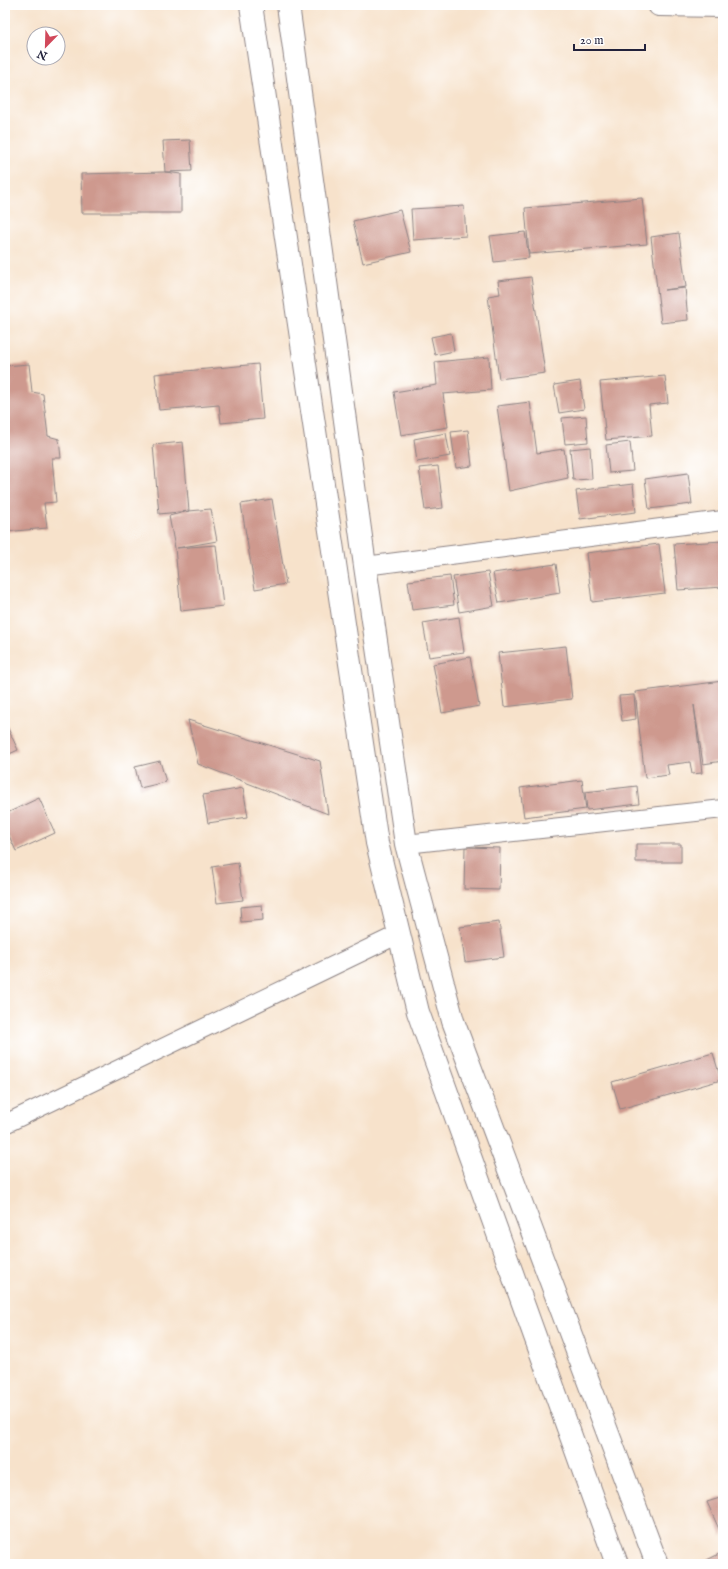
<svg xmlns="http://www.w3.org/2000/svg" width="728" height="1569" viewBox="0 0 728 1569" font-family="'IM FELL English',serif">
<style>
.building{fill:#ce998e}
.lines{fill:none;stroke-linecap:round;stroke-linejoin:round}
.minor-casing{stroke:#8c8283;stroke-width:20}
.tertiary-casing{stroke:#8c8283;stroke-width:24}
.minor{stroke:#fff;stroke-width:18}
.tertiary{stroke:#fff;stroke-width:22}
</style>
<rect width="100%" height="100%" fill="#fff"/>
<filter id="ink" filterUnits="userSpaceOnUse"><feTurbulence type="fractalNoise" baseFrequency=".025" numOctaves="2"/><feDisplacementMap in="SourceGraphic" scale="8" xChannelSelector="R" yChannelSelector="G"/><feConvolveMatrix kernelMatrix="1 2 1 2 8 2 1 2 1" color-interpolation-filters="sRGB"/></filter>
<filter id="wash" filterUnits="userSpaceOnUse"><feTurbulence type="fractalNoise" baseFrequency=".012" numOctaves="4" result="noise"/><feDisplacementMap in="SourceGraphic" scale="16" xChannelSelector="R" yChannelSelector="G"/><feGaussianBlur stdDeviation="0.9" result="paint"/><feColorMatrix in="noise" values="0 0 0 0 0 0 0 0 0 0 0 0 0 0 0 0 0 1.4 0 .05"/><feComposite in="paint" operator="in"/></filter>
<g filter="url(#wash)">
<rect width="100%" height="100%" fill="#f7e2cb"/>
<g id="blocks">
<path class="building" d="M190 140 192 171 165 172 163 141Z
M165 172 181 174V213H82L81 174Z
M642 198 647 244 529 254 525 208Z
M464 206 466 236 413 240 411 209Z
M400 210 411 252 363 263 353 221Z
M525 232 529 258 494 262 490 236Z
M679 233 686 287 664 290 685 288 688 320 661 323 651 237Z
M531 277 545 373 499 379 488 296 500 294 498 281Z
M451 333 454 351 435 355 431 337Z
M489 357 491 390 443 394 448 427 401 435 394 392 437 385 435 362Z
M29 364 32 392 43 394 48 436 59 439 61 458H52L56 502 44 503 47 528 5 532V366Z
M258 364 263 419 221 423 219 405 159 410 155 374Z
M665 376 668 403 649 405 652 436 606 440 600 382Z
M580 381 584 409 559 413 554 385Z
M530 402 537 453 564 449 568 478 509 491 497 406Z
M586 416 588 442 565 444 562 418Z
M468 430 472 466 456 468 451 432Z
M446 433 450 456 417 462 414 439Z
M183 442 189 511 211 509 217 541 177 548 216 545 223 606 181 611 175 548 169 516 189 511 159 514 153 445Z
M630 442 633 471 609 473 606 445Z
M590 447 592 479 573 480 570 449Z
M438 466 443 508 425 510 419 468Z
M688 473 692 504 649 509 645 479Z
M633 484 636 512 580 519 576 491Z
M272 499 286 584 255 589 241 504Z
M723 541V587L678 590 674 544Z
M659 544 665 593 592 602 586 553Z
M556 564 560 593 499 603 493 573Z
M488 572 494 606 459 612 453 577Z
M450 576 454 605 412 610 408 581Z
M459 617 464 652 429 657 423 623Z
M566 646 572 699 504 707 498 653Z
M470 657 479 706 442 713 433 664Z
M723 681V761L703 764 694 705 702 773 692 774 690 762 667 765 669 775 645 778 635 692Z
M634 695 636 719 622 721 619 696Z
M188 720 320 761 328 814 198 764Z
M5 722 18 750 5 756Z
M160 761 166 782 140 788 135 767Z
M582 780 586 809 524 817 520 788Z
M637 786 639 804 587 810 585 792Z
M243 788 248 817 208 823 203 795Z
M39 798 55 833 16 851 5 827V814Z
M636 844H681V862H636Z
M465 847 500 848 499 890 464 889Z
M238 863 243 900 217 903 212 867Z
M262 905 263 920 241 922 240 907Z
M499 922 504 957 465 962 460 927Z
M713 1053 721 1080 620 1109 612 1082Z
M723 1497V1536H722L707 1502Z
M723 1552V1564H706L705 1561Z"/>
</g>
</g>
<g filter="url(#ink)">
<use href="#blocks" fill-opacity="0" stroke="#8c8283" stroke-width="1"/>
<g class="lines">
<defs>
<path id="minor" d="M365 566 723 520
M406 844 723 809
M5 1124 399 934"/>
<path id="tertiary" d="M251 5 377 843 418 1012 617 1564
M288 5 365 566 406 844 453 1021 657 1564
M659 5 723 6"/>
</defs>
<use href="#minor" class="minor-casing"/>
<use href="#tertiary" class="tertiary-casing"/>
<use href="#minor" class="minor"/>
<use href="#tertiary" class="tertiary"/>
</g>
</g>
<rect width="728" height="1569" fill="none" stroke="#fff" stroke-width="20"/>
<g transform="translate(46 46) rotate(203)"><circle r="19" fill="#ffffff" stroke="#a7a7b1"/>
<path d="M0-3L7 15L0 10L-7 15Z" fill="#d1495b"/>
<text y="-6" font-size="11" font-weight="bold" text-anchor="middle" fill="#22223b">N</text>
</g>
<path d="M574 44v6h71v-6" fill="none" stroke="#22223b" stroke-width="2"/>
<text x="580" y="44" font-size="12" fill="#22223b" stroke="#ffffff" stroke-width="3" paint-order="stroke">20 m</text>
</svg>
